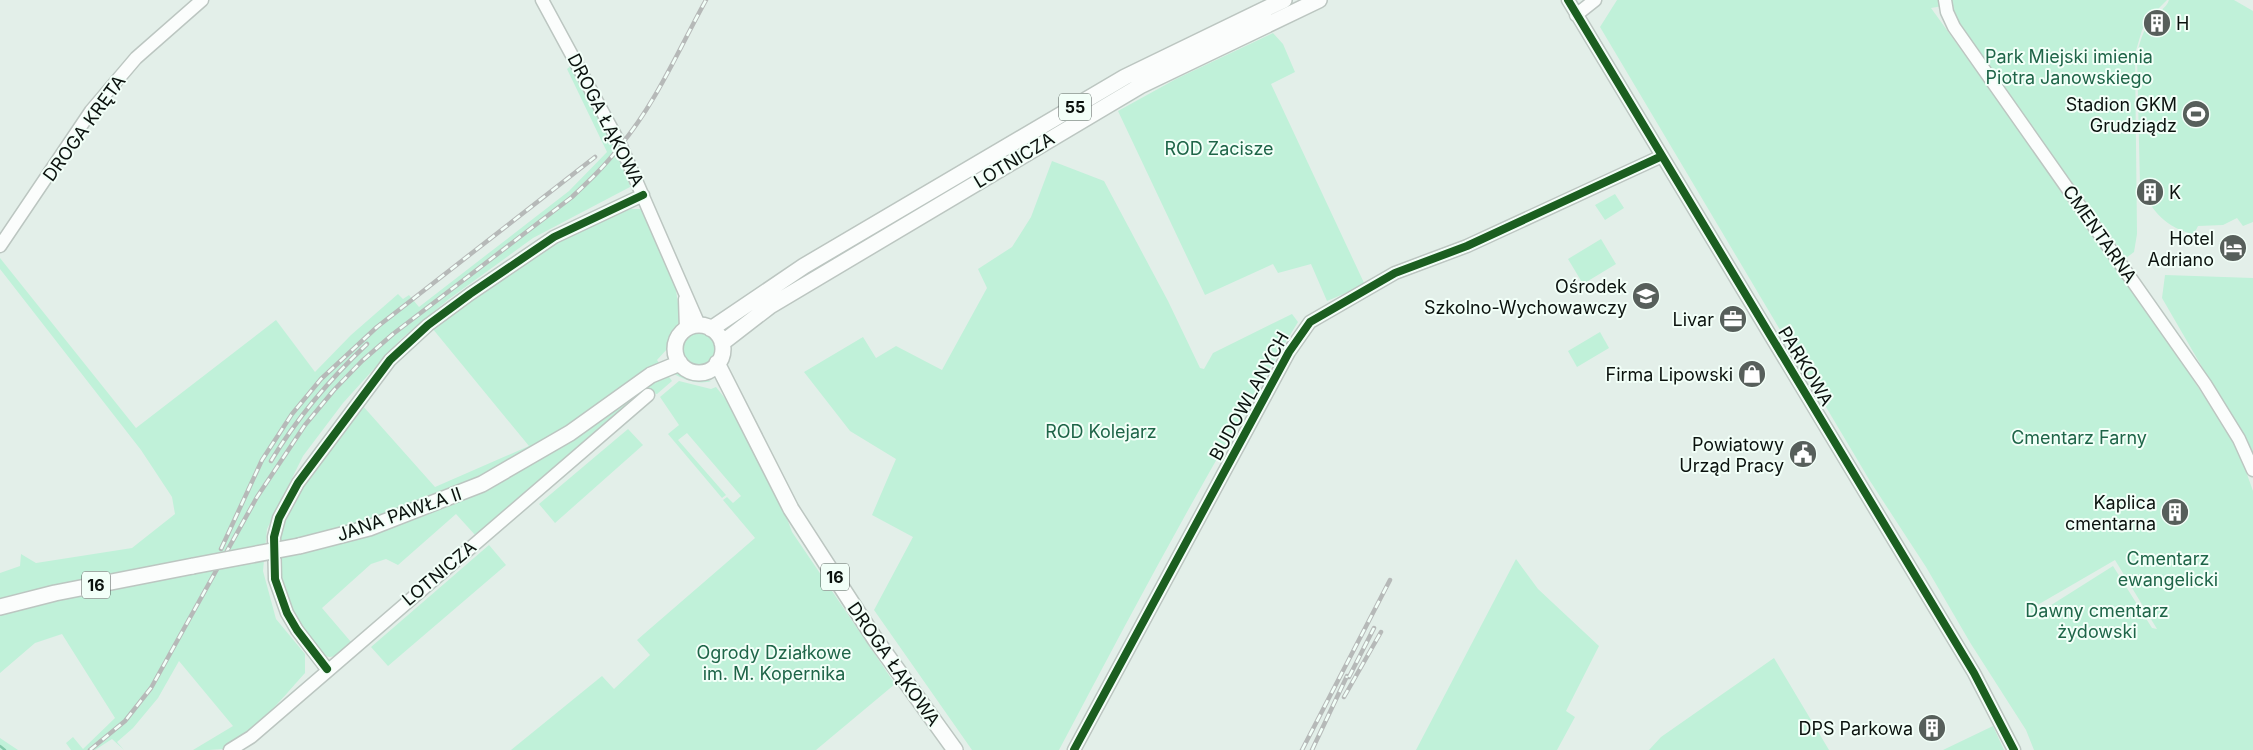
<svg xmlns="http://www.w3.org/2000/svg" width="2253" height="750" viewBox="0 0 2253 750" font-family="Inter,sans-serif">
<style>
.green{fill:#c0f1d9;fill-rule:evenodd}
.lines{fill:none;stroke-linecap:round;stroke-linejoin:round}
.stream{stroke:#82c8a9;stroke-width:2.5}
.minor-casing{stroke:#bcc6c1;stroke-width:15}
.major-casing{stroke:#bcc6c1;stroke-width:18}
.minor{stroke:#fbfdfc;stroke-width:12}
.major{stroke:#fbfdfc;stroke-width:15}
.rail-casing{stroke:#b6b9b8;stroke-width:4.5}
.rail{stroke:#f2fff8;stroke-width:2.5;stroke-dasharray:8;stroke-linecap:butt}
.major-bridge-casing{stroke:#bcc6c1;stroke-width:18;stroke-linecap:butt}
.major-bridge{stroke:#fbfdfc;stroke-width:15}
.cycleway-casing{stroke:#f2fff8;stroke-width:11}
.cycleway{stroke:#1b5e20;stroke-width:8}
.labels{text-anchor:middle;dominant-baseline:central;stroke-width:4;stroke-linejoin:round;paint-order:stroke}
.shield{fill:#f2fff8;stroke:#505954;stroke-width:1}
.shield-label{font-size:16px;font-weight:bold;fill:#0b120e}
.poi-label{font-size:18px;fill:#0b120e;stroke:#f2fff8;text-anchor:end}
.park-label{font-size:18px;fill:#1e6548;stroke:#f2fff8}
.street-label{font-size:18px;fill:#0b120e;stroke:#f2fff8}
</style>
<rect width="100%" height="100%" fill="#e3efe9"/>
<path class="green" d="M1617 0H2167L2155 12 2142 30 2135 54 2137 234 2134 252 2126 258 1959 25 1948 5 1931 8 2143 302 2238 449 2253 491V750H2034L2026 730 1971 644 1926 567 1870 481 1600 27ZM2115 560 2157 629 2152 628 2113 566 2037 614 2034 613V607Z
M2169 0H2234L2253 11V222L2243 226 2237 218 2223 225 2198 226 2194 234C2167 229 2151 210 2140 186L2137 54C2140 42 2143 30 2151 20 2156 13 2167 8 2169 0Z
M1273 33 1283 44 1295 72 1271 84 1365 285 1327 301 1311 264 1278 273 1273 264 1205 295 1118 111 1176 79Z
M572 65 628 173 630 187 533 238 449 299 401 339 343 403 303 456 267 529 263 571 276 619 305 654V673C287 693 248 740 223 749 215 750 202 750 193 750L233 726 179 661 158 698 133 728 117 742 124 750 112 739 95 750H71L66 743 73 737 83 749 115 718 62 634 35 643 0 673V573L20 566 21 554 36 563 132 548 175 514 172 497 141 450 0 269V258L136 428 276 320 315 372 351 335 398 294 403 299 409 295 419 307 569 191 607 152 567 69Z
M1052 161 1104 181 1168 301 1200 368 1204 369 1213 353 1292 314 1298 322C1212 461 1135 606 1059 750H972L874 610 913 537 872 515 896 459 850 431 804 372 863 337 876 358 896 346 942 370 987 288 978 269 1012 247 1031 217Z
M1615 194 1624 208 1605 220 1595 205Z
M630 209H642L675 284 681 323 668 348 657 360 672 381 657 394 647 392 476 536 456 514 398 565 386 559 371 564 322 608 351 642C345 648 338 657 330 657 322 657 317 648 313 643 290 613 272 572 281 533 292 491 335 441 362 405L435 487 529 446 432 328 538 253 569 236Z
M1601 239 1616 264 1583 284 1568 259Z
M2165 275 2253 278V455L2162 298Z
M679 349a19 19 0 1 1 38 0a19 19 0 1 1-38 0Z
M1600 332 1609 348 1577 367 1568 351Z
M675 370 711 381C699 385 683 380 673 373Z
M679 381 711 389 716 387 732 407 785 513 792 532 895 684 816 750H511L602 676 614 689 650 655 637 640 755 538 723 500 727 497 733 503 741 496 687 433 678 440 726 495 722 498 668 434 679 425 660 397Z
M628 429 643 445 555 523 539 504Z
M489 545 506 565 388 666 371 647Z
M1516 559 1538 589 1599 646 1566 711 1575 717 1557 750H1416Z
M1774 658 1829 750H1649L1661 737Z
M1993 726 2004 750H1943Z
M0 738 18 750H0Z"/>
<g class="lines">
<path class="stream" d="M0 746 5 750"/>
<defs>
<path id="minor" d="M542 0 621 146 699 325
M1568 0 1974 673 2014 750
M1945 0 1947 12 1954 27 2205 384 2239 439 2253 470
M1576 15 1595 0
M0 246 91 111 136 58 202 0
M685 299 686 329
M327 669 297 630 287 613 275 579 274 537 279 518 298 483 390 360 428 325 470 294 554 237 643 195
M230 750 251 737 648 395
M1074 750 1289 352 1310 322 1395 273 1467 246 1662 156"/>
<path id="major" d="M675 349a24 24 0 1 1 48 0a24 24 0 1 1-48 0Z
M711 329 804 266 1125 77 1284 0
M722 343 770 306 1140 86 1319 0
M717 363 791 509 875 639 955 750
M299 546 369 528 482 484 570 433 651 375 680 363
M0 607 55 593 193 566"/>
</defs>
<use href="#minor" class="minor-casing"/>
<use href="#major" class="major-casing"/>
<use href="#minor" class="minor"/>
<use href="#major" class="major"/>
<defs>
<path id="rail" d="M271 461C297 418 330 379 367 344
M221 549 262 460 292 414 321 379 377 327 595 157
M1349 677 1374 628
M1344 697 1381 632
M90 750 125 721 151 688 257 497 305 425 334 390 362 361 393 334 572 197C589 181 606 165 620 146 656 103 679 49 706 0
M1302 750 1390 580
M1312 750 1347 676"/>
</defs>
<use href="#rail" class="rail-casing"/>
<use href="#rail" class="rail"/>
<defs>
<path id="major-bridge" d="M193 566 299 546"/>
</defs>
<use href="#major-bridge" class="major-bridge-casing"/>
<use href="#major-bridge" class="major-bridge"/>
<defs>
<path id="cycleway" d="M1568 0 1974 673 2014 750
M327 669 297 630 287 613 275 579 274 537 279 518 298 483 390 360 428 325 470 294 554 237 643 195
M1074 750 1289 352 1310 322 1395 273 1467 246 1662 156"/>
</defs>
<use href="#cycleway" class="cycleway-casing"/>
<use href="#cycleway" class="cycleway"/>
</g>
<defs>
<symbol id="building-disc" viewBox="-11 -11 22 22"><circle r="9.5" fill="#575f5b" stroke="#f2fff8"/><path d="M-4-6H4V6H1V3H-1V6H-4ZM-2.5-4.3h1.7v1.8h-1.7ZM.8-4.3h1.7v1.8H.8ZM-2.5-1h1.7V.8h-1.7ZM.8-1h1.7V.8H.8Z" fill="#fff"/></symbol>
<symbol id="stadium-disc" viewBox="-11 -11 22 22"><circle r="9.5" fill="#575f5b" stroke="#f2fff8"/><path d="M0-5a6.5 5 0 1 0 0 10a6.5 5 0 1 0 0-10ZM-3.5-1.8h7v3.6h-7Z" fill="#fff"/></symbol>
<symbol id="hotel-disc" viewBox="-11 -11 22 22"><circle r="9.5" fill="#575f5b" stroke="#f2fff8"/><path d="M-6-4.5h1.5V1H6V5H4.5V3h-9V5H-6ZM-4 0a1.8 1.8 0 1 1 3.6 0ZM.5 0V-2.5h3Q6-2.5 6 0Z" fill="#fff"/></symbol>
<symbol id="school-disc" viewBox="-11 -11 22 22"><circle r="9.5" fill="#575f5b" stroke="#f2fff8"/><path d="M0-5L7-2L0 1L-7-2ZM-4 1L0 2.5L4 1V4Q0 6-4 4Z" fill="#fff"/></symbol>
<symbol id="office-disc" viewBox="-11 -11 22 22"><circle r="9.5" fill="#575f5b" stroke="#f2fff8"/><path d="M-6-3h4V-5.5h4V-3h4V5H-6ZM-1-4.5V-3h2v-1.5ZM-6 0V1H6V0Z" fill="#fff"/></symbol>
<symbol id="shop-disc" viewBox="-11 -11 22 22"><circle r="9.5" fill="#575f5b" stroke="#f2fff8"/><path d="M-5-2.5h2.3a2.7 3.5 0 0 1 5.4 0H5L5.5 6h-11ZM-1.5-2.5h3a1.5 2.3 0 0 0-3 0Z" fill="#fff"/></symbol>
<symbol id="civic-disc" viewBox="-11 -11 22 22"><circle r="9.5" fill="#575f5b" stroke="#f2fff8"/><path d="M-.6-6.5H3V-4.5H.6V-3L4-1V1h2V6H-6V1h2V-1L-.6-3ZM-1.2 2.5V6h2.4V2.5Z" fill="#fff"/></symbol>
</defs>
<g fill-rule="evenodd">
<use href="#building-disc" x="2141" y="7" width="32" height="32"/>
<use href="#stadium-disc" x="2180" y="98" width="32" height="32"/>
<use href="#building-disc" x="2134" y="176" width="32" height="32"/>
<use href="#hotel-disc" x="2217" y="232" width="32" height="32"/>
<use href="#school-disc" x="1630" y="280" width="32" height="32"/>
<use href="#office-disc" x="1717" y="303" width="32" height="32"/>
<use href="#shop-disc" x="1736" y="358" width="32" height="32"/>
<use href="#civic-disc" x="1787" y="438" width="32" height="32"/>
<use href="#building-disc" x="2159" y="496" width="32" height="32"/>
<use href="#building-disc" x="1916" y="712" width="32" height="32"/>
</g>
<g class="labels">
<g class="shield">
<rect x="1059" y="93.5" width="32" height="27" rx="4"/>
<rect x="821" y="563.5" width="28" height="27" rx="4"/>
<rect x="82" y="571.5" width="28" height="27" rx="4"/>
</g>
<g class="shield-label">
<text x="1075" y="107">55</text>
<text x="835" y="577">16</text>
<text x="96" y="585">16</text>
</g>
<g class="poi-label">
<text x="2176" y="23" text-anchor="start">H</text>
<text x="2177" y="104">Stadion GKM<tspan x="2177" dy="21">Grudziądz</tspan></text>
<text x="2169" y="192" text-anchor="start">K</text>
<text x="2214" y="238">Hotel<tspan x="2214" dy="21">Adriano</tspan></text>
<text x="1627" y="286">Ośrodek<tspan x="1627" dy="21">Szkolno-Wychowawczy</tspan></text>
<text x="1714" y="319">Livar</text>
<text x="1733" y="374">Firma Lipowski</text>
<text x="1784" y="444">Powiatowy<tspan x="1784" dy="21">Urząd Pracy</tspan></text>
<text x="2156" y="502">Kaplica<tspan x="2156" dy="21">cmentarna</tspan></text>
<text x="1913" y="728">DPS Parkowa</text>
</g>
<g class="park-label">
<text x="2069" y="56">Park Miejski imienia<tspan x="2069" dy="21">Piotra Janowskiego</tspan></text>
<text x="1219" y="148">ROD Zacisze</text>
<text x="1101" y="431">ROD Kolejarz</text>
<text x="2079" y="437">Cmentarz Farny</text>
<text x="2168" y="558">Cmentarz<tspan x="2168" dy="21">ewangelicki</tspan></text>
<text x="2097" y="610">Dawny cmentarz<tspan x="2097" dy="21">żydowski</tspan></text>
<text x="774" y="652">Ogrody Działkowe<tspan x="774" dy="21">im. M. Kopernika</tspan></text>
</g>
<g class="street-label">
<text transform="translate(606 120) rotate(63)">DROGA ŁĄKOWA</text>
<text transform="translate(84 128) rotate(-54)">DROGA KRĘTA</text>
<text transform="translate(1014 160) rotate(-31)">LOTNICZA</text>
<text transform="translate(2100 234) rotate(55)">CMENTARNA</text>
<text transform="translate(1806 366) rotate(59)">PARKOWA</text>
<text transform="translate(1249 396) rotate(-61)">BUDOWLANYCH</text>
<text transform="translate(399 514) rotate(-19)">JANA PAWŁA II</text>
<text transform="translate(439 573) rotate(-40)">LOTNICZA</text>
<text transform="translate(894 664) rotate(55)">DROGA ŁĄKOWA</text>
</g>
</g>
</svg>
